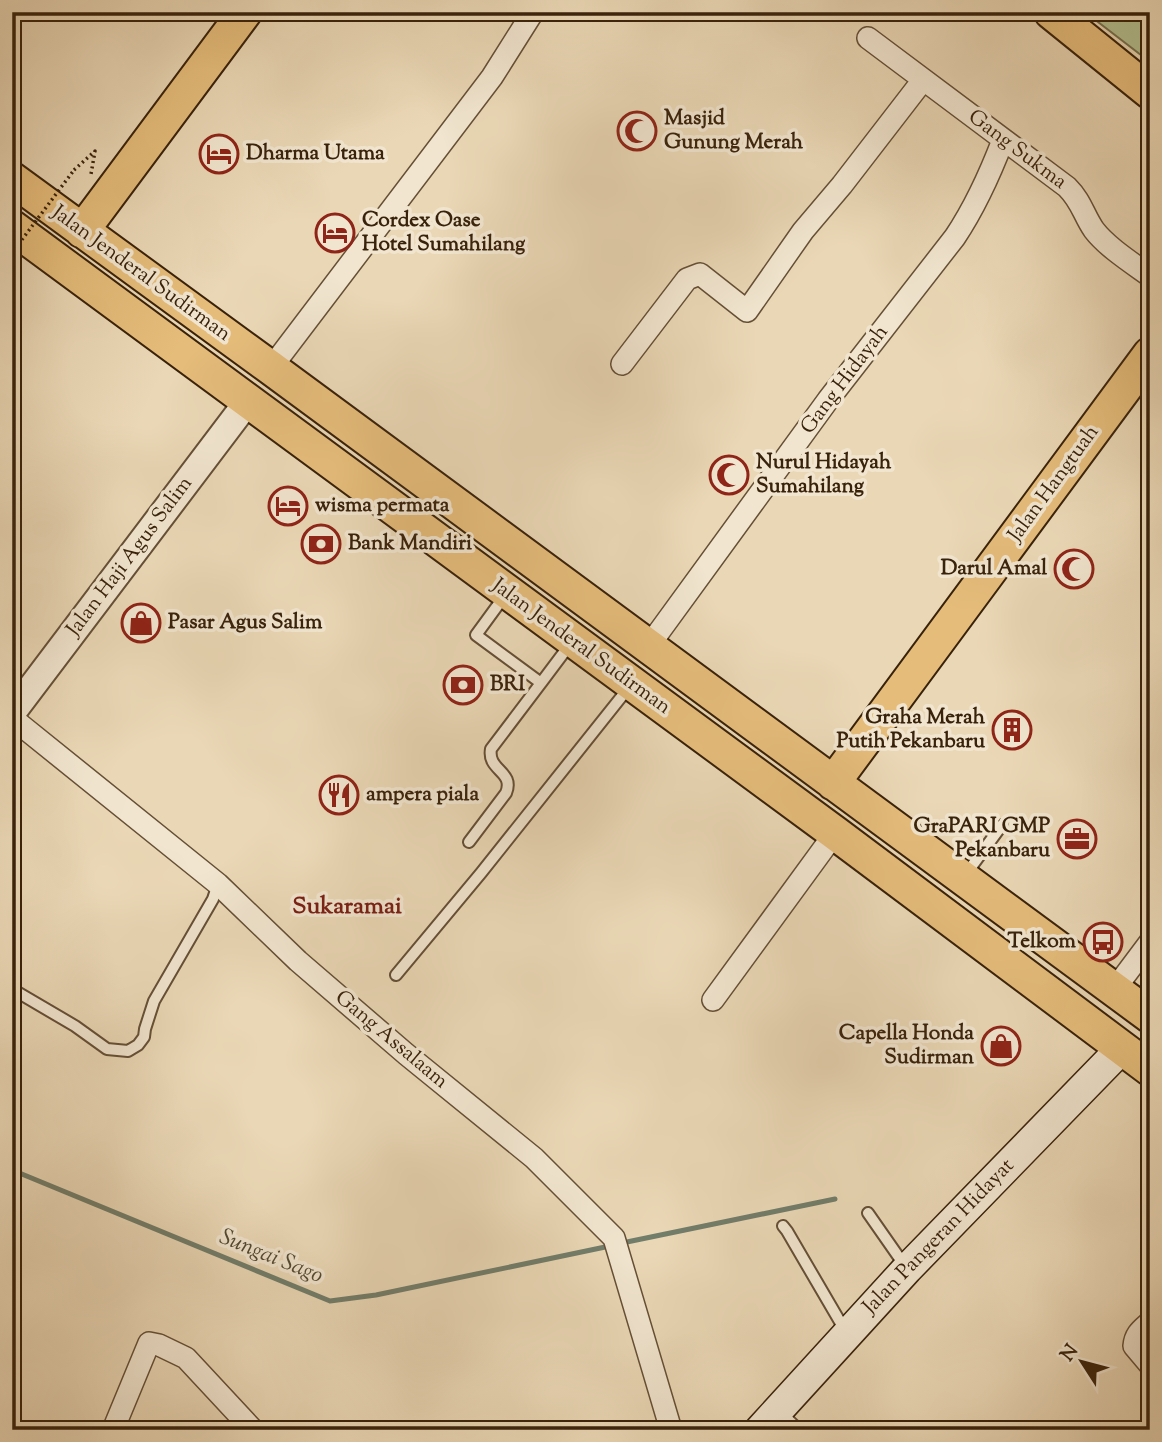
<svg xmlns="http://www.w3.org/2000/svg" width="1162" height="1442" viewBox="0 0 1162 1442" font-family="'Sorts Mill Goudy',serif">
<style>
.green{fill:#b3bf90;stroke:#76704e;stroke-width:2}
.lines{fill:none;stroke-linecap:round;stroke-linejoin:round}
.stream{stroke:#727d6a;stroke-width:5}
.service-casing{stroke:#654f36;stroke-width:14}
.minor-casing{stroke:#654f36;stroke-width:24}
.tertiary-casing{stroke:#654f36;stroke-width:30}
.secondary-casing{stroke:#39220b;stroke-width:33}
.primary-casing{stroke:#39220b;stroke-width:37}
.path{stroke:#39220b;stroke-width:3.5;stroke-dasharray:2 3.5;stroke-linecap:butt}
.service{stroke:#f1e5cf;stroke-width:10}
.minor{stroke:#f1e5cf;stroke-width:21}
.tertiary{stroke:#f1e5cf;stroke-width:26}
.secondary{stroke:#f1e5cf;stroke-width:30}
.primary{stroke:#e5bc7a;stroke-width:33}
.path-bridge{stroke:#39220b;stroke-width:3.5;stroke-dasharray:2 3.5;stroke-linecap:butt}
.labels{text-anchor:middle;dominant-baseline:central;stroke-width:7;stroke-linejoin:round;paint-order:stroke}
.poi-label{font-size:21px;font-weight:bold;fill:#39220b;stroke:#f1e5cf;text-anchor:start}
.street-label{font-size:21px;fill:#39220b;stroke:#f1e5cf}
.water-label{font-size:23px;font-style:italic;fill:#514833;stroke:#f1e5cf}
.quarter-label{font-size:24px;font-weight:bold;fill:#7a1f14;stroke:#f1e5cf}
</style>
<rect width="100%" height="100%" fill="#ead7b5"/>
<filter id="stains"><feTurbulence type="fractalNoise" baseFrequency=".00286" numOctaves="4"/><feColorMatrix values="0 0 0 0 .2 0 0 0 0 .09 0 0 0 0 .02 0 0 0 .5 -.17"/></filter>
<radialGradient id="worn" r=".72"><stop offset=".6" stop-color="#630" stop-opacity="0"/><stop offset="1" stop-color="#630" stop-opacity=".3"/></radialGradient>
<path class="green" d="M1085 12H1150V62Z"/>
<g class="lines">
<path class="stream" d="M12 1170 330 1301 376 1295 610 1246
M622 1243 835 1199
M12 1363 20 1430"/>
<defs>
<path id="service" d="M506 594 476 635 541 683 571 643
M469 842 506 793C515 771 487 771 491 749L541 683
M966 874 1002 825
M396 975 481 873 630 686
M12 989 75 1026 107 1049 128 1051 138 1045 144 1037 145 1029 154 1001 213 899 218 884
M868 1213 905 1266
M783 1226 787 1231 846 1332
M780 1412 799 1430"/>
<path id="minor" d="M868 38 1067 187C1082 202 1083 214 1094 230 1107 247 1132 263 1150 276
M622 364 687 279 700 274 747 311 803 231 842 185 923 80
M271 368 492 77 533 12
M648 647 828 400 955 237C975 207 990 174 1003 140
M12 718 218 884 298 961 406 1054 534 1158 614 1238 671 1430
M1114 990 1150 942
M713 1000 835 833
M1150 1322C1141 1330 1135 1334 1134 1346L1150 1365
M113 1430 149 1343 159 1345 186 1358 253 1430"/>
<path id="tertiary" d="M12 713 248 401"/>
<path id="secondary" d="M760 1430 907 1269 1122 1048"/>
<path id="primary" d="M1051 12 1150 92
M12 179 271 368 1150 1016
M12 227 835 833 1150 1069
M82 231 245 12
M833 783 1150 354"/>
</defs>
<use href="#service" class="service-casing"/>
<use href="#minor" class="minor-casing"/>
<use href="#tertiary" class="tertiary-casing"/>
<use href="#secondary" class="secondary-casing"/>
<use href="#primary" class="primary-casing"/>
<path class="path" d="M74 170 95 151 91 174"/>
<use href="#service" class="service"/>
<use href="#minor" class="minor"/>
<use href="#tertiary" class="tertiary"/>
<use href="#secondary" class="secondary"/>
<use href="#primary" class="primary"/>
<path class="path-bridge" d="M12 253 74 170"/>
</g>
<defs>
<symbol id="mosque-ring" viewBox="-11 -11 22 22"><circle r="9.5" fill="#f1e5cf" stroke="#8f2418" stroke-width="1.5"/><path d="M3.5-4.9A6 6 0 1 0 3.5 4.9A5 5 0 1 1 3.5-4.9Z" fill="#8f2418"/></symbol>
<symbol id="hotel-ring" viewBox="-11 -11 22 22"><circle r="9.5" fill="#f1e5cf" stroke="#8f2418" stroke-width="1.5"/><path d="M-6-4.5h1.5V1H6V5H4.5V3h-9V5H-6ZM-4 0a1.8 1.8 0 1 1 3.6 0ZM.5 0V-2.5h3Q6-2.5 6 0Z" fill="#8f2418"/></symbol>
<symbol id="bank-ring" viewBox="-11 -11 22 22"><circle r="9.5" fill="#f1e5cf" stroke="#8f2418" stroke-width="1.5"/><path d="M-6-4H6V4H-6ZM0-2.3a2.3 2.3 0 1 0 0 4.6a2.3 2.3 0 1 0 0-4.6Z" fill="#8f2418"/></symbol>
<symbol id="shop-ring" viewBox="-11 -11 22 22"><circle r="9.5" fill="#f1e5cf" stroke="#8f2418" stroke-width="1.5"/><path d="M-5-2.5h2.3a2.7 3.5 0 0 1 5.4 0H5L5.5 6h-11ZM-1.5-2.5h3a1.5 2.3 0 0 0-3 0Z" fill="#8f2418"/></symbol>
<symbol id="building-ring" viewBox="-11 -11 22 22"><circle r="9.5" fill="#f1e5cf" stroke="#8f2418" stroke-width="1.5"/><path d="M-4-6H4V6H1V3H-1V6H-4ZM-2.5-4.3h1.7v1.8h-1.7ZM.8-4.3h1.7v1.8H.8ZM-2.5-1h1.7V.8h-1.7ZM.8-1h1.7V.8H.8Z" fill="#8f2418"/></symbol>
<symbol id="restaurant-ring" viewBox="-11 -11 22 22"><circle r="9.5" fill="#f1e5cf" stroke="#8f2418" stroke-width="1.5"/><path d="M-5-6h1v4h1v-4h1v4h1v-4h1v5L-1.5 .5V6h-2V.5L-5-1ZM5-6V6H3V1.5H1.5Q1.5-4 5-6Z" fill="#8f2418"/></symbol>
<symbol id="office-ring" viewBox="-11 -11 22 22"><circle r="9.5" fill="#f1e5cf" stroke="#8f2418" stroke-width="1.5"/><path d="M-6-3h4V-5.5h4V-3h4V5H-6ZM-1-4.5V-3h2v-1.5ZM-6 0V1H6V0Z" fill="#8f2418"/></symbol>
<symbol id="bus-ring" viewBox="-11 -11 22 22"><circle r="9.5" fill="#f1e5cf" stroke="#8f2418" stroke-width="1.5"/><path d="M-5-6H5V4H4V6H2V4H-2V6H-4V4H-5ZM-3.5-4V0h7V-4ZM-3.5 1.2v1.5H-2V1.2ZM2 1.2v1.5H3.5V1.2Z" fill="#8f2418"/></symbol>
</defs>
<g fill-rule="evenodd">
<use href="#mosque-ring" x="615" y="109" width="44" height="44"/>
<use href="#hotel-ring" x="197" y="132" width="44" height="44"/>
<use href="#hotel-ring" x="313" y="211" width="44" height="44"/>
<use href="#mosque-ring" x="707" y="453" width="44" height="44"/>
<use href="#hotel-ring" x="266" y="484" width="44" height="44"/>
<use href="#bank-ring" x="299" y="522" width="44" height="44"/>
<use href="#mosque-ring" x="1052" y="547" width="44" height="44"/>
<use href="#shop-ring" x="119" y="601" width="44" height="44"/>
<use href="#bank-ring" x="441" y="663" width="44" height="44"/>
<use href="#building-ring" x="990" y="708" width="44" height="44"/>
<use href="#restaurant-ring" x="317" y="773" width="44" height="44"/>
<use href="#office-ring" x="1055" y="817" width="44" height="44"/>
<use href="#bus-ring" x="1081" y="920" width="44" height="44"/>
<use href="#shop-ring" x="979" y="1024" width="44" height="44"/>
</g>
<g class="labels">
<g class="poi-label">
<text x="664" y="119">Masjid<tspan x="664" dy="24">Gunung Merah</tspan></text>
<text x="246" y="154">Dharma Utama</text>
<text x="362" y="221">Cordex Oase<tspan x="362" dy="24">Hotel Sumahilang</tspan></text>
<text x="756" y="463">Nurul Hidayah<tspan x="756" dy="24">Sumahilang</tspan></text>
<text x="315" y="506">wisma permata</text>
<text x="348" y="544">Bank Mandiri</text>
<text x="1047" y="569" text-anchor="end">Darul Amal</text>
<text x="168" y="623">Pasar Agus Salim</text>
<text x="490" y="685">BRI</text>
<text x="985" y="718" text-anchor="end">Graha Merah<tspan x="985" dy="24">Putih Pekanbaru</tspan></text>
<text x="366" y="795">ampera piala</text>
<text x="1050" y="827" text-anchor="end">GraPARI GMP<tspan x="1050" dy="24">Pekanbaru</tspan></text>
<text x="1076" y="942" text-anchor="end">Telkom</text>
<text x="974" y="1034" text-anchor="end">Capella Honda<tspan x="974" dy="24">Sudirman</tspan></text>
</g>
<g class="street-label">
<text transform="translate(1017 150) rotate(37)">Gang Sukma</text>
<text transform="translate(141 274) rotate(36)">Jalan Jenderal Sudirman</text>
<text transform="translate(845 380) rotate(-53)">Gang Hidayah</text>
<text transform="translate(1054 484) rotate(-54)">Jalan Hangtuah</text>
<text transform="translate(130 557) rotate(-53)">Jalan Haji Agus Salim</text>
<text transform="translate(581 647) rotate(36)">Jalan Jenderal Sudirman</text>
<text transform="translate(391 1040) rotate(40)">Gang Assalaam</text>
<text transform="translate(939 1237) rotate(-46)">Jalan Pangeran Hidayat</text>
</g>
<g class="water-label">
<text transform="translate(271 1257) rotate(22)">Sungai Sago</text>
</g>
<g class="quarter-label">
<text x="347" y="907">Sukaramai</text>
</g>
</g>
<rect width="1162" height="1442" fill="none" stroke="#ead7b5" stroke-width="42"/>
<rect x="14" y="14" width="1134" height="1414" fill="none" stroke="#39220b" stroke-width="3.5"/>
<rect x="21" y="21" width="1120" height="1400" fill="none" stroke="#39220b" stroke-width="2"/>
<g transform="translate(1082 1362) rotate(306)" stroke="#f1e5cf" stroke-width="5" paint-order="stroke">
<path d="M0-5L12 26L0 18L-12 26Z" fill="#39220b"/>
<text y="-10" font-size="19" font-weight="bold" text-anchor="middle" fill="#39220b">N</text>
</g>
<rect width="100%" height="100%" filter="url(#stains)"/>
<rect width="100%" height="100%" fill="url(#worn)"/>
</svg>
